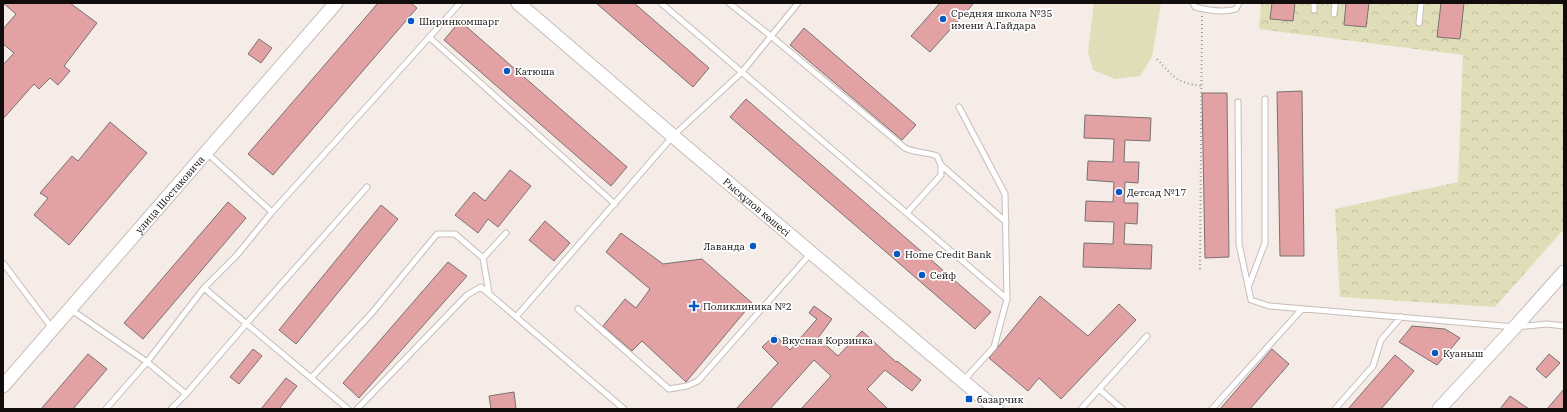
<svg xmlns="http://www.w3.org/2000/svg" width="1567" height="412" viewBox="0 0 1567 412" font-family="'IBM Plex Serif',serif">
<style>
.green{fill:#e0deb8}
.forest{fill:url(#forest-crowns)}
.building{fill:#e2a2a4;stroke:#7a7070}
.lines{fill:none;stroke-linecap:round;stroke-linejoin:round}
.service-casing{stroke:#c6bdb9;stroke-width:7}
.tertiary-casing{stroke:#c6bdb9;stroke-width:15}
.path{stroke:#9f9895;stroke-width:2;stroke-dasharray:1 3;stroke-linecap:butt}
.service{stroke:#fff;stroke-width:5}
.tertiary{stroke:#fff;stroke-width:13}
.poi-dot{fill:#0858c2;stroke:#fff;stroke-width:1.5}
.labels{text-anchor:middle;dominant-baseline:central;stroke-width:3.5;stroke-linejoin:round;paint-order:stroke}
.poi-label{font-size:10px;fill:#100d0c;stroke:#fff;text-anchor:start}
.street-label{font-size:10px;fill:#100d0c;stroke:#fff}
</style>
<defs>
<pattern id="forest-crowns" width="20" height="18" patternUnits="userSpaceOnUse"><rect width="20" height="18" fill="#e0deb8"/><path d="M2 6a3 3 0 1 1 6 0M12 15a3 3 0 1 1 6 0" fill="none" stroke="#bfbd9d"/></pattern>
</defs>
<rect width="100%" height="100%" fill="#f5ece7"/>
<path class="green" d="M1094 3H1161L1152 57 1140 76 1115 79 1093 70 1088 52Z"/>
<path class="forest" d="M1261 3H1564V229L1495 307 1340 297 1335 209 1458 182 1463 55 1259 29Z"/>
<path class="building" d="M3 3H70L97 23 64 66 70 71 58 85 50 78 39 89 34 84 3 119V65L14 53 3 44V29L16 14Z
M378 3H411L417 8 273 175 248 154Z
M596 3H634L709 68 693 87Z
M940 3H974L930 52 911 36Z
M1272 3H1295L1293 21 1270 19Z
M1346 3H1369L1366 27 1344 25Z
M1441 3H1464L1460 39 1437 37Z
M460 21 627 167 611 186 444 40Z
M804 28 916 125 902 140 790 45Z
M259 39 272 48 261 63 248 54Z
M1302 91 1304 256H1280L1277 92Z
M1202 93H1227L1229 257 1205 258Z
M746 99 991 312 975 329 730 117Z
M1085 115 1151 118 1150 141 1125 140 1124 162H1139L1138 183 1125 182 1124 203H1138L1137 224 1125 223 1124 244 1152 245 1151 269 1083 267 1084 243 1113 244 1114 222 1085 221 1086 201 1113 202 1114 182 1087 180 1088 161 1113 162 1114 139 1084 138Z
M110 122 147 153 69 245 34 215 48 198 40 193 72 156 78 161Z
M510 170 531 186 498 227 488 219 478 233 455 215 474 192 485 201Z
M228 202 246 218 143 339 124 323Z
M381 205 398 219 296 344 279 330Z
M545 221 570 243 554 261 529 240Z
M621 233 663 264 702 259 752 303 686 382 642 341 632 351 603 326 625 299 636 308 650 289 606 252Z
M448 262 467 276 359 398 343 383Z
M1040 296 1088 336 1119 304 1136 320 1061 399 1039 378 1028 391 989 358Z
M814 306 832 319 818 338 838 356 862 331 896 362 897 361 921 380 912 391 885 370 867 389 888 409H801L831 376 814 360 770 409H736L778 363 762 347 775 335 790 350 817 319 809 313Z
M1412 326 1445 329 1460 338 1437 365 1399 342Z
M253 349 262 356 239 384 230 377Z
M1272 349 1289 364 1250 409H1220Z
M88 354 107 369 73 409H41Z
M1549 354 1560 363 1546 378 1536 369Z
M1395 355 1414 371 1381 409H1348Z
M286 378 297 386 279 409H261Z
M1564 389V409H1547Z
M514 392 516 409H491L489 396Z
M1510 396 1529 409H1500Z"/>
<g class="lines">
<defs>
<path id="service" d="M661 3 1007 299
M729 3 772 37 905 148C916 153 926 152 937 156L941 165V175L907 213
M1193 3 1195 7C1207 10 1224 13 1236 9L1239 3
M1314 10V3
M1334 14 1335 3
M1419 23 1421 3
M429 37 615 204
M1238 102 1239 244 1251 300 1269 306 1515 327 1547 324 1564 326
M959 107 1005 194 1007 299 994 347 964 380
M207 153 272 212
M941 165 1006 222
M3 263 52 328
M1249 285 1265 243V99
M204 288 348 409
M489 293 483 258 506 233
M70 309 147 362 186 394
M578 309 669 389 687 386 698 381 811 253
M516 317 673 136 742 72 798 3
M312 377 371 314 437 234H455L483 258
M1099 389 1122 409
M106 409 147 362 204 288 237 255 272 212 460 3
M171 409 186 394 247 323 367 187
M357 409 467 295 481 287 624 409
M1081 409 1147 336
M1212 409 1302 309
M1335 409 1373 366 1381 340 1401 317"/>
<g id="tertiary">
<path id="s1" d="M518 3 680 142 996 409"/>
<path id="s2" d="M3 386 336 3"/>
<path d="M1439 409 1515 327 1564 272"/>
</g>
</defs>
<use href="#service" class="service-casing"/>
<use href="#tertiary" class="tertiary-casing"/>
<path class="path" d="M1157 59C1175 78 1175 82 1202 86
M1200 269 1202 16"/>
<use href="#service" class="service"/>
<use href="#tertiary" class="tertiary"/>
</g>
<g class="poi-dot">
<circle cx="943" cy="19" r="4"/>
<circle cx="411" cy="21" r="4"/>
<circle cx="507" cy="71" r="4"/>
<circle cx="1119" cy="192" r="4"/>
<circle cx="753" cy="246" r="4"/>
<circle cx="897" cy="254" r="4"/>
<circle cx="922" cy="275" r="4"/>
<path d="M692 300h4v4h4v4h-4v4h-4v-4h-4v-4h4z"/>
<circle cx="774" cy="340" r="4"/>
<circle cx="1435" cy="353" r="4"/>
<rect x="965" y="395" width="8" height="8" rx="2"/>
</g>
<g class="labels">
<g class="poi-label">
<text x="951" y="13">Средняя школа №35<tspan x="951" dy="12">имени А.Гайдара</tspan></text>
<text x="419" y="21">Ширинкомшарг</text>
<text x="515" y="71">Катюша</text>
<text x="1127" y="192">Детсад №17</text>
<text x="745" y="246" text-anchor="end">Лаванда</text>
<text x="905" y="254">Home Credit Bank</text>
<text x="930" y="275">Сейф</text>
<text x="703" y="306">Поликлиника №2</text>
<text x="782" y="340">Вкусная Корзинка</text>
<text x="1443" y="353">Куаныш</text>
<text x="977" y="399">базарчик</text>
</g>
<g class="street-label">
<text stroke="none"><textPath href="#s2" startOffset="254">улица Шостаковича</textPath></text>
<text stroke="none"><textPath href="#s1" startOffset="314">Рысқұлов көшесі</textPath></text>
</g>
</g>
<rect width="1567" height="412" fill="none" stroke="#100d0c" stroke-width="8"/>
</svg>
